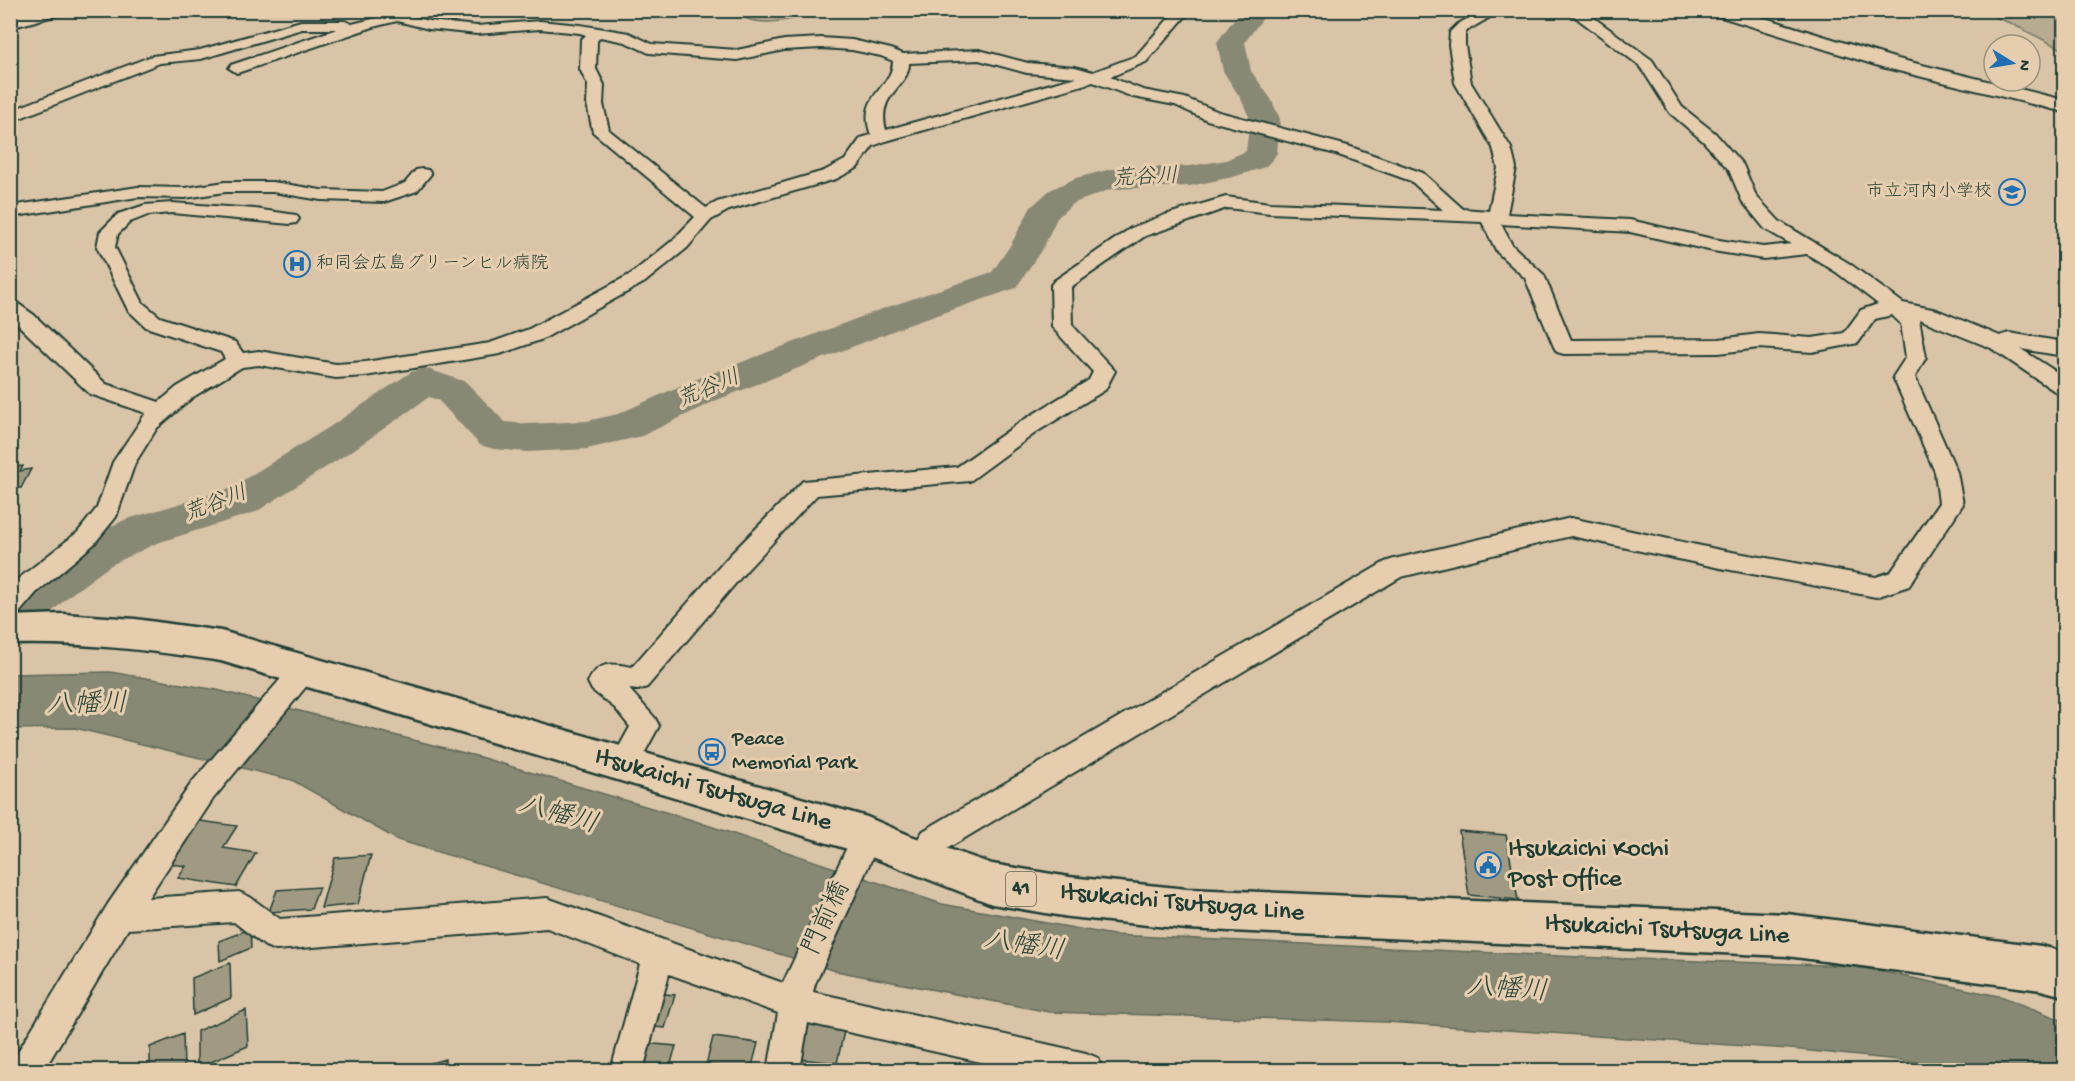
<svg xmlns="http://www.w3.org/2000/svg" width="2075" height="1081" viewBox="0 0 2075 1081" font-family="'Gochi Hand','Klee One',sans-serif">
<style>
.green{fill:#b7ab92;stroke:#6b7463;stroke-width:1.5}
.water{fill:#888974;stroke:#5e6b5a;stroke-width:1.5}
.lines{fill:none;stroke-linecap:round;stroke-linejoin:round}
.stream{stroke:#5e6b5a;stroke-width:5}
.river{fill:#888974;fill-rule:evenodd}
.building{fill:#a09a83;stroke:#1f3d34;stroke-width:1.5}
.minor-casing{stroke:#1f3d34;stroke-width:4}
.tertiary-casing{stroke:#1f3d34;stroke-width:4}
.primary-casing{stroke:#1f3d34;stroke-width:5}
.minor{fill:#e6cdae;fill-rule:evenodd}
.tertiary{fill:#e6cdae;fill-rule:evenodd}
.primary{fill:#e6cdae;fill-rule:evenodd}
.labels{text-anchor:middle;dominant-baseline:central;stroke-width:6;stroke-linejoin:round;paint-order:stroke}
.far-poi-label{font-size:18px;fill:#1f3d34;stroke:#e6cdae;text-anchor:end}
.shield{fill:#e6cdae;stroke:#5b6859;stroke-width:1.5}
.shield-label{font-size:20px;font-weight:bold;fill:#1f3d34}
.poi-label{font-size:21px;fill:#1f3d34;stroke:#e6cdae;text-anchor:start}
.water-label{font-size:22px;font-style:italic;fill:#2a453a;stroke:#e6cdae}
.near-street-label{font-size:26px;fill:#1f3d34;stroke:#e6cdae}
.near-poi-label{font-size:26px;fill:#1f3d34;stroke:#e6cdae;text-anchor:start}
.near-water-label{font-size:27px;font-style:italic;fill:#2a453a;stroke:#e6cdae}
</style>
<rect width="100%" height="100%" fill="#dac4a7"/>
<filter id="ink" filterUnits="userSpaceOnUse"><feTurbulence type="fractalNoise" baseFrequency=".0167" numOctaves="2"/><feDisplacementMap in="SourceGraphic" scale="12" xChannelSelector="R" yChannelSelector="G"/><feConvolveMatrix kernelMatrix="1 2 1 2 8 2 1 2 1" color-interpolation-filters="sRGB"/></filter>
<g filter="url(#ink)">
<path class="green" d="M735 11H830C803 16 756 33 735 11Z
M1980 11H2064V50L2010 23Z"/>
<path class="water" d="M110 672 217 690 476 756 692 820 942 904 1113 935 1601 958 1855 966 2003 997 2064 1021V1070H1997L1791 1049 1386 1022 1049 1012 836 971 398 840 292 780 75 728 11 729 10 674Z"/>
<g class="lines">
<path class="stream" d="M10 12 14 10"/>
<path class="river" d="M1241 10H1269L1245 42 1251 71 1271 99 1280 119 1277 153 1272 160 1265 167 1233 177 1190 186 1111 189 1072 204 1057 218 1044 246 1016 288 908 325 717 400 642 436 587 449 527 452 494 449 480 445 438 400 429 397 356 448 256 512 157 543 111 565 70 595 37 626 21 631 10 628V595L38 569 79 541 127 519 227 490 328 428 411 372 425 368 466 382 505 422 527 424 587 421 618 414 689 382 882 309 992 272 1010 246 1031 207 1050 190 1076 178 1111 169 1190 166 1226 160 1246 151 1250 119 1241 99 1223 71 1217 42Z"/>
</g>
<path class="building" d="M23 466 20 471 31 469 21 488 13 489 10 494V467Z
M200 821 237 826 223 848 256 853 236 887 178 878 186 866 171 864Z
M1459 831 1506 835 1518 900 1469 895Z
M371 855 358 904 321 908 335 858Z
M319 887 311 909 269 912 277 890Z
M250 929 251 948 220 961 219 941Z
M230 963 231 998 193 1015 192 978Z
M654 993 675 995 665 1028 643 1026Z
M246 1010 248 1046 197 1068V1031Z
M808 1023 845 1027 837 1063 800 1059Z
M183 1034 184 1070H150V1047Z
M713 1037 758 1043 751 1070 706 1065Z
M643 1043 676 1046 669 1070H634Z
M445 1059V1070H407Z"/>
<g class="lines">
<defs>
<path id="minor" d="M1176 10H1191L1146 62 1110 77 1143 90 1185 98 1219 112 1348 146 1423 173 1463 209 1489 211 1498 168 1493 148 1455 83 1449 45 1450 32 1458 24 1483 10H1502L1468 30 1465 33V45L1471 83 1511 148 1516 168 1507 214 1630 220 1713 239 1763 247 1791 244 1765 229 1742 201 1729 170 1703 141 1670 113 1640 66 1566 10H1583L1652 60 1682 107 1715 133 1743 165 1756 196 1779 221 1850 264 1903 303 1937 310 2000 336 2009 333 2064 342V356L2021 349 2064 377V394L2056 392 1991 348 1919 319 1926 357 1915 377 1957 472 1963 504 1909 586 1876 597 1720 568 1571 536 1401 577 943 851 931 868 921 872 911 868 906 858 923 831 1385 562 1394 559 1571 518 1720 550 1876 577 1891 572 1939 503 1935 472 1893 377 1906 357 1901 324 1892 315 1875 319 1858 343 1812 352 1759 348 1719 353 1564 354 1557 352 1554 347 1525 278 1497 252 1482 222 1270 213 1227 208 1145 236 1071 287 1072 325 1115 371 1105 390 1038 431 970 481 817 495 747 570 647 687 638 690 629 689 655 718 659 726 633 774 623 777 613 774 609 765 630 727 615 708 592 690 588 682C598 661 611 663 632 667L729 556 803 481 957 467 1022 421 1089 380 1093 372 1052 327 1051 285 1054 281 1131 228 1165 215 1226 197 1270 203 1443 210 1411 181 1336 154 1207 120 1175 105 1133 97 1093 82 886 141 873 146 857 168 836 179 729 210 711 220 687 248 645 282 543 339 500 354 365 376 336 378 259 365 242 367 193 397 157 428 135 463 116 517 94 544 36 593 19 613 10 616V588L18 579 78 532 97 508 113 462 146 413 90 394 10 317V301L17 303 34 315 106 384 159 402 177 387 225 359 221 352 146 327 128 310 97 247 100 232 118 214 145 205 172 203 255 209 296 215 299 219 296 223 290 224 172 213 148 215 130 222 118 234 115 247 143 303 160 317 235 342 243 353 259 351 336 364 365 362 490 343 529 329 631 274 673 240 695 217 593 132 587 104 588 85 580 69 581 40 586 35 580 33 540 29 477 34 429 29 397 21 373 27 243 71 237 73 229 68 231 65 337 29H302L201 59 160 63 10 122V111L152 56 200 50 301 21H345L352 24 397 13 429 21 477 26 540 21 580 25 629 33 652 44 737 50 784 40 821 38 852 40 891 49 903 54 979 50 1028 63 1075 67 1093 72 1136 56ZM600 37 625 42 649 53 737 60 784 50 821 48 852 50 881 56 893 61C893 88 856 95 871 135L861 138 845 160 824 171 717 202 706 208 609 130 603 104 604 85 596 69 597 41ZM979 60 1027 73 1076 77 886 130C876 93 909 88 909 63ZM1501 224 1630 232 1713 251 1763 259 1807 254 1836 272 1878 304 1861 310 1844 333 1812 338 1759 334 1719 339 1571 340 1544 275 1512 245Z
M422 169 428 170 431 174 417 191 384 202 321 200 273 192H225L185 198 138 197 10 217V206L138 187 185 188 225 182H273L321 190 382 192 405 183 416 170Z
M305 658 314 661 318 669 314 677 213 799 148 898 239 892 250 897 280 919 547 898 783 983 857 826 867 822 877 826 882 836 815 984 813 992 1086 1053 1098 1058 1102 1070H1016L808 1023 800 1070H768L778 1013 669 974 643 1070H611L640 964 547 928 276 950 265 946 234 922 128 929 44 1070H10L14 1058 108 904 193 781 296 661Z"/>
<path id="tertiary" d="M33 10H64L61 14 10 28V17Z
M1709 10H1739L1894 58 2064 100V112L1882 67 1712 14Z"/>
<path id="primary" d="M63 614 135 619 221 631 867 817 911 836 992 864 1069 877 1187 889 1787 914 2041 946 2064 952V996L2041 990 1787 956 1187 929 1069 917 992 904 861 853 221 661C150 650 82 642 10 644V616Z"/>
</defs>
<use href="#minor" class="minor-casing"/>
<use href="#tertiary" class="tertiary-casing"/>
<use href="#primary" class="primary-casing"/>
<use href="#minor" class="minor"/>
<use href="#tertiary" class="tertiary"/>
<use href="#primary" class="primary"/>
</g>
</g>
<defs>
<symbol id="school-ring" viewBox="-11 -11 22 22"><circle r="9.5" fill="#e6cdae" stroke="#1f6fb2" stroke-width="1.5"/><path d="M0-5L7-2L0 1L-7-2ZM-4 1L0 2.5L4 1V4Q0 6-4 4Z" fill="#1f6fb2"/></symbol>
<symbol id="hospital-ring" viewBox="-11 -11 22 22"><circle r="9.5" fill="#e6cdae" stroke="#1f6fb2" stroke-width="1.5"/><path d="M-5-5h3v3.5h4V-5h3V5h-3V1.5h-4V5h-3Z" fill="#1f6fb2"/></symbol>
<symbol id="bus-ring" viewBox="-11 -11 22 22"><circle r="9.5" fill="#e6cdae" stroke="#1f6fb2" stroke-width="1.5"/><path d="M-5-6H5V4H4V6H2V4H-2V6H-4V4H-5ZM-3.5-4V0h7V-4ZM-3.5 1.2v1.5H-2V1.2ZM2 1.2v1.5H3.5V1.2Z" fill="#1f6fb2"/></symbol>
<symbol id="civic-ring" viewBox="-11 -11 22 22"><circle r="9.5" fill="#e6cdae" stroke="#1f6fb2" stroke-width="1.5"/><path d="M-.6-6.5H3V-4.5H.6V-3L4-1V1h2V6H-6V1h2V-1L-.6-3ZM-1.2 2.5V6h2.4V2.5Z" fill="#1f6fb2"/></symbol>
</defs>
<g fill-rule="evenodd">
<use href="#school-ring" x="1997" y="177" width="30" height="30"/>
<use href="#hospital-ring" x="282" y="249" width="30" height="30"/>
<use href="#bus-ring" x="697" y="737" width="30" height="30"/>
<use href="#civic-ring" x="1473" y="850" width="30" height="30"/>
</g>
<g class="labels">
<g class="far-poi-label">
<text x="1992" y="192">市立河内小学校</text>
<text x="316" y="264" text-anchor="start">和同会広島グリーンヒル病院</text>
</g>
<rect class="shield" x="1006" y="872" width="30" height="34" rx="4.5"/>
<g class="shield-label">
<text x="1021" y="889">41</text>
</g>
<g class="poi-label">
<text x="732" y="740">Peace<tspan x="732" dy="24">Memorial Park</tspan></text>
</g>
<g class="water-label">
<text transform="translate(1145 179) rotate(-3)">荒谷川</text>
<text transform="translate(709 390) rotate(-23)">荒谷川</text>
<text transform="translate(216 505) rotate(-21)">荒谷川</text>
</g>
<g class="near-street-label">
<text transform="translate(713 791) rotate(16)">Itsukaichi Tsutsuga Line</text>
<text transform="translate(1182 904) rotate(5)">Itsukaichi Tsutsuga Line</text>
<text transform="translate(828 919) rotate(-65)">門前橋</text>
<text transform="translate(1667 931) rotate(3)">Itsukaichi Tsutsuga Line</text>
</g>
<g class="near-poi-label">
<text x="1508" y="850">Itsukaichi Kochi<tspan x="1508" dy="30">Post Office</tspan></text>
</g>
<g class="near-water-label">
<text transform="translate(87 706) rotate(-1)">八幡川</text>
<text transform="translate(558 816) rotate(16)">八幡川</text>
<text transform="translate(1024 947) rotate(9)">八幡川</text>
<text transform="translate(1507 991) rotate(4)">八幡川</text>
</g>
</g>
<rect width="2075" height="1081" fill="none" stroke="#e6cdae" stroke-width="36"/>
<rect x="18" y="18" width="2039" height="1045" fill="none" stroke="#1f3d34" stroke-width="2" filter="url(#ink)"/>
<g transform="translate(2012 63) rotate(101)"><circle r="28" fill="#e6cdae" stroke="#96937d" stroke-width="1.5"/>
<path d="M0-4.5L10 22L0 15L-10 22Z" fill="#1f6fb2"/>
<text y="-9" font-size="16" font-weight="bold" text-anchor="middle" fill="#1f3d34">N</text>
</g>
</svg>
